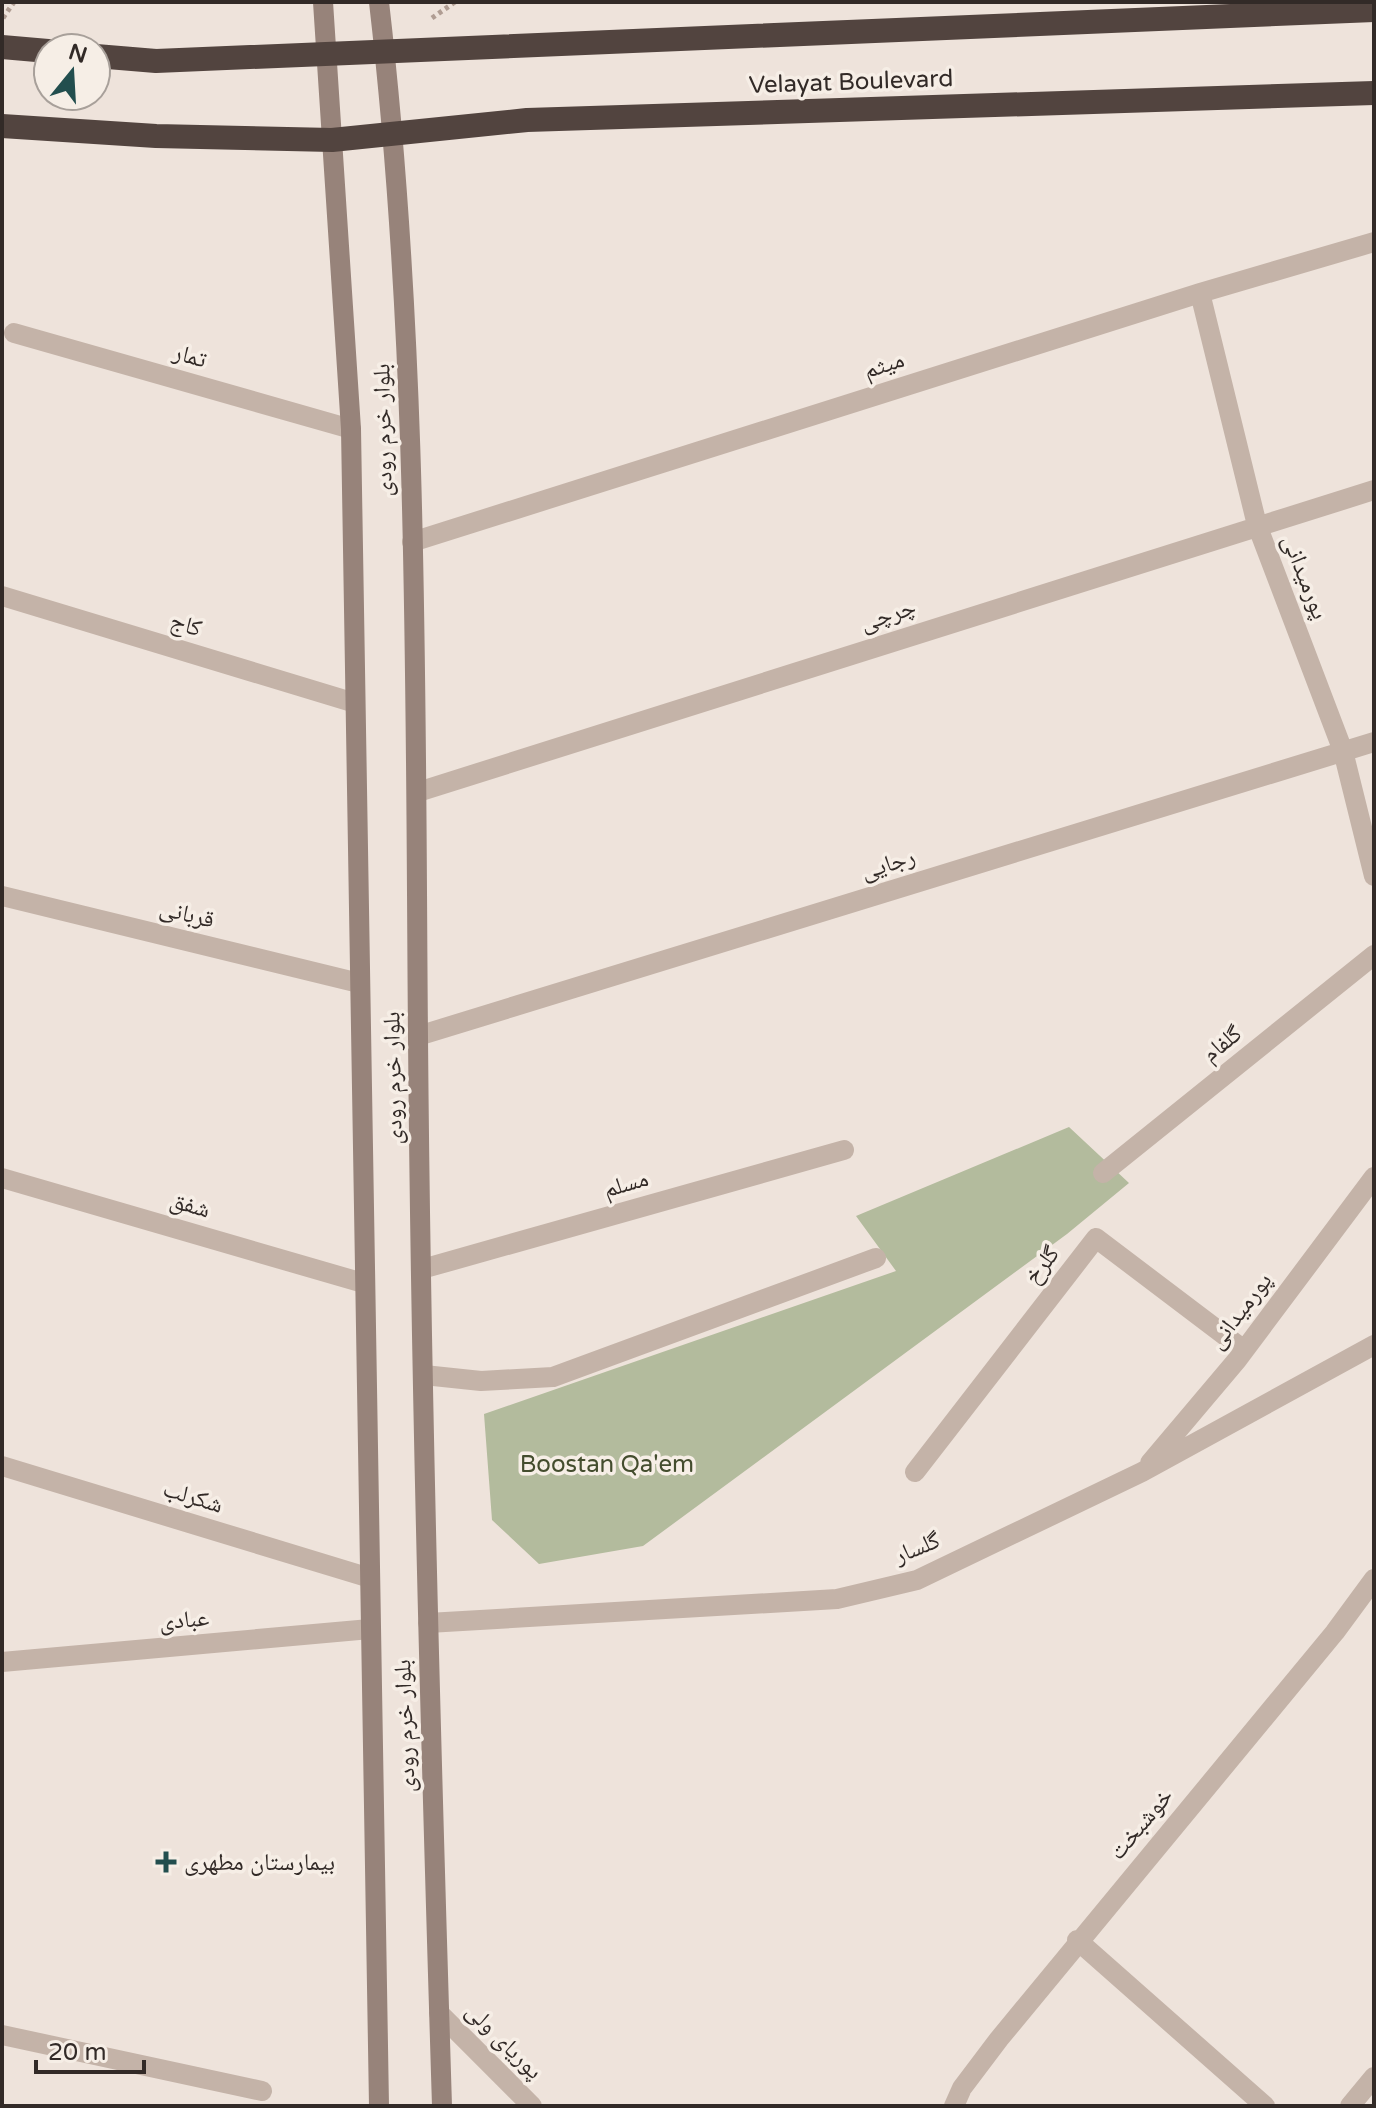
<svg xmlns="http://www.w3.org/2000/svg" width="1376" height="2108" viewBox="0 0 1376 2108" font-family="'Varela Round','Noto Naskh Arabic',sans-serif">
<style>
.green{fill:#b3bb9d}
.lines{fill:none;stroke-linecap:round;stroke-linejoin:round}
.path{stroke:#b09d93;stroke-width:5;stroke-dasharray:4 4;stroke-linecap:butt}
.street{stroke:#c4b3a8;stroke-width:20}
.secondary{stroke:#97837a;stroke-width:20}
.highway{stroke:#52443f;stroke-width:24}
.poi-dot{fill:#224e4e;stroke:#f6eee6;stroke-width:3}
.labels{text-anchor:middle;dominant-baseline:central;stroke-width:7;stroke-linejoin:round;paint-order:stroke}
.street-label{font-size:24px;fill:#322a27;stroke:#f6eee6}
.park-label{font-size:24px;fill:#444d2e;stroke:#f6eee6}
.poi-label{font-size:24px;fill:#322a27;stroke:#f6eee6;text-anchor:start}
</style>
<rect width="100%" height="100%" fill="#eee3db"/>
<path class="green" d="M1069 1127 1129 1183 1067 1234 643 1546 539 1564 492 1520 484 1414 896 1271 856 1216Z"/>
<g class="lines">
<path class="path" d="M3 18 14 2
M432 18 455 2"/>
<path class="street" d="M1200 293 1257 525 1343 751 1374 876
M14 333 351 429
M412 542 1200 293 1374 242
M2 596 355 703
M418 792 1374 490
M2 896 359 983
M418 1036 1374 742
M1103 1173 1374 955
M2 1178 363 1283
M422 1269 844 1150
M424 1375 481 1381 553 1377 876 1258
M1150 1463 1237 1360 1374 1177
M2 1466 370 1578
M915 1472 1096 1238 1244 1350
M428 1623 837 1599 917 1580 1142 1472 1374 1345
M2 1662 370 1629
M1077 1940 1265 2106
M439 2013 532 2106
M2 2035 262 2091
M954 2106 962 2088 999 2039 1335 1632 1374 1579
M1350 2106 1374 2077"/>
<path class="secondary" d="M323 2 351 429 379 2106
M379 2C419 346 415 692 418 1038 421 1394 431 1750 442 2106"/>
<path class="highway" d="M2 47 48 51
M96 56 156 61 1374 10
M2 126 156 136 332 140 527 120 1374 93"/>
</g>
<path class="poi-dot" d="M162 1850h8v8h8v8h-8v8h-8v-8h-8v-8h8z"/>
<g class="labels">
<g class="street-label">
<text transform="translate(851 82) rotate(-2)">Velayat Boulevard</text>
<text transform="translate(190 356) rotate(16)">تمار</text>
<text transform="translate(884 365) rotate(-18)">میثم</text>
<text transform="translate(383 430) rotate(-91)">بلوار خرم رودی</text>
<text transform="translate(1305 577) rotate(69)">پورمیدانی</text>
<text transform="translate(888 615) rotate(-18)">چرچی</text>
<text transform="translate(186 625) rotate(17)">کاج</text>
<text transform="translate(888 864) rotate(-17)">رجایی</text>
<text transform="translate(187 914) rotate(14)">قربانی</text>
<text transform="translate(1222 1044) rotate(-39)">گلفام</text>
<text transform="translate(393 1078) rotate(-91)">بلوار خرم رودی</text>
<text transform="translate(626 1184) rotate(-16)">مسلم</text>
<text transform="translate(190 1205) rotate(16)">شفق</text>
<text transform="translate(1042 1265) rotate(-52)">گلرخ</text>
<text transform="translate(1240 1311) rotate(-53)">پورمیدانی</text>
<text transform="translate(193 1497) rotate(17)">شکرلب</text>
<text transform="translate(917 1548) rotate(-22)">گلسار</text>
<text transform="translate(184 1620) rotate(-5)">عبادی</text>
<text transform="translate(405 1726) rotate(-92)">بلوار خرم رودی</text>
<text transform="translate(1141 1824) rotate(-50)">خوشبخت</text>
<text transform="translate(504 2041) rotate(45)">پوریای ولی</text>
</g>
<g class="park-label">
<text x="607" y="1464">Boostan Qa'em</text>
</g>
<g class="poi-label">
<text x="184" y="1862">بیمارستان مطهری</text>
</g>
</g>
<rect width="1376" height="2108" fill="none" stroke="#322a27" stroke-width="8"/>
<g transform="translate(72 72) rotate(18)"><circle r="38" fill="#f6eee6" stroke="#a8a09a" stroke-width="2"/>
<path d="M0-6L14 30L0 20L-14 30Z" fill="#224e4e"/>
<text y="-12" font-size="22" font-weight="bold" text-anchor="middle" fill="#322a27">N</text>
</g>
<path d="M36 2060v12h108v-12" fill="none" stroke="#322a27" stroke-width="4"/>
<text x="48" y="2060" font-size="24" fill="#322a27" stroke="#f6eee6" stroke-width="6" paint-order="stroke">20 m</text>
</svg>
